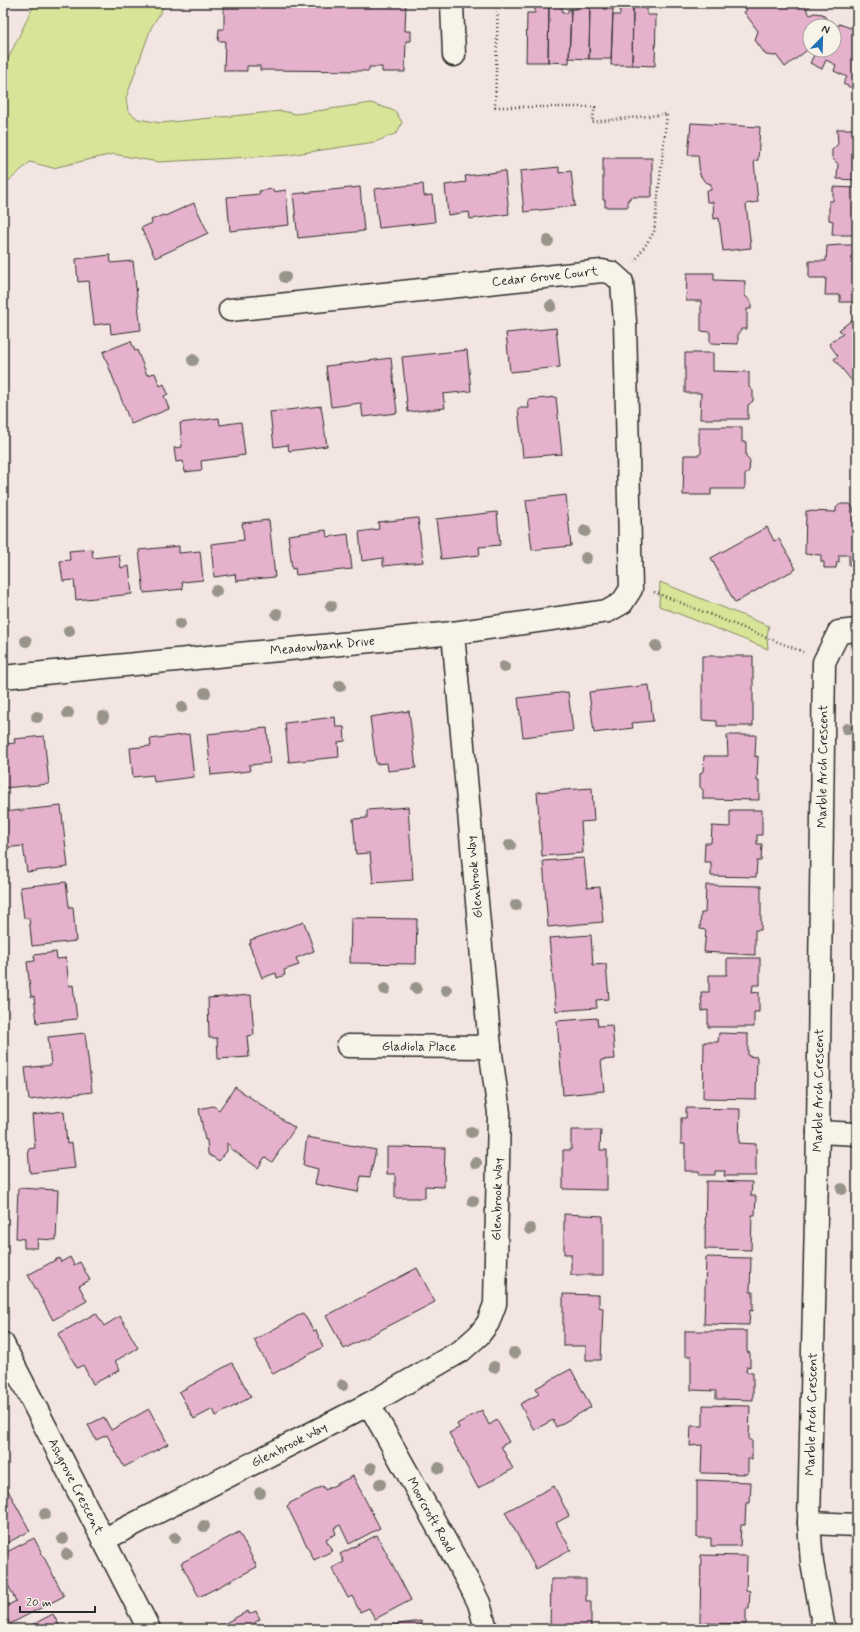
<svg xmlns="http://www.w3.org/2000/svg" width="860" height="1632" viewBox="0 0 860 1632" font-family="Mynerve,sans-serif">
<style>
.green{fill:#d8e598;stroke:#828862}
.building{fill:#e5b1cc;stroke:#2b2b2b}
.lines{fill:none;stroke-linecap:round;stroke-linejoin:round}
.minor-casing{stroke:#2b2b2b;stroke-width:25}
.path{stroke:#2b2b2b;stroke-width:2.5;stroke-dasharray:1 3;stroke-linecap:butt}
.minor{stroke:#f7f3e8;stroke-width:22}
.tree{fill:#989489}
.labels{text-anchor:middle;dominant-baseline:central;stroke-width:3;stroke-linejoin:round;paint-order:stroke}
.street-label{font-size:13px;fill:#2b2b2b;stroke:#f7f3e8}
</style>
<rect width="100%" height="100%" fill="#f3e6e2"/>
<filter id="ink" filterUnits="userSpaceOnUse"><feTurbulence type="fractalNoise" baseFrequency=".025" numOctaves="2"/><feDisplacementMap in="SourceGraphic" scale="8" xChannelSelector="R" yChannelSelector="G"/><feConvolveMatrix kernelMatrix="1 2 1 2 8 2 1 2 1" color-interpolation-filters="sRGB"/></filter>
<g filter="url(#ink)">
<path class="green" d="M35 3H166L151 28 126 98 128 111 138 119 161 123 282 111 296 114 371 103 395 111 402 122 397 133 375 142 289 155 158 162 113 154 53 168 30 162 3 186V61H7Z
M660 582 769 626 767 636 768 649 659 606Z"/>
<path class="building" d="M224 3 260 5V3H369V5H382V3H406L405 31H411V41H406L405 72H382V67H369V71L260 70V66H247V71H224L225 41H218L219 29H224Z
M577 3H590L589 59 569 58 571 9H577Z
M590 3H604V9H613L611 59H589Z
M742 3H810V6L806 9 810 15 814 13 823 14 828 21 827 26H810V48L785 67 776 55 775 56 766 55 755 40 758 31 744 12 747 10Z
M535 4 549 5 548 62H526L527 13H535Z
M549 5H562V13H568V9H571L569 63 548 62Z
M620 7H633L632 65H611L613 15H620Z
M633 7 647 8V15H656L655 66 632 65Z
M839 24 854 29 853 33 857 35V90L843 84 847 77 834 71 836 65 826 60 822 69 810 63 816 51 825 55 828 50H834V36Z
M691 123 760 127 758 160 754 161 758 202 746 204 751 248 723 251 719 218 714 219 713 202H707L706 191 711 190V184L705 182 700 175 698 155H688Z
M837 129H857V180L837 179 838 164 832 158V150L838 144Z
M603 158H652V197H630V199H628V207H605V200H603Z
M559 167V173L571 171 575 206 524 212 520 171Z
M505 171 509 214 470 219 469 212 448 215 445 185 466 182 465 176Z
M423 184 424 196 432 195 435 222 379 228 374 189Z
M360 187 364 231 298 238 293 194Z
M833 187 857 188V235H832L833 221 829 220V201H833Z
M273 189V192L286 190 289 225 230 231 227 197 260 194 259 191Z
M194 203 208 233 155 258 141 228 152 223 151 220 163 215 165 216Z
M841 245H857V302H840V295H825L826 278H809V261H826L827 246Z
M110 255 111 263 133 261 141 330 111 334 110 323 94 325 89 281 78 282 76 259Z
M687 273H714V280L745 281V296L751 301V309H747V329H741L740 333H738V344L710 343V332L701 331V301H686Z
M857 316V386H856L834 359 838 356 829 344 843 334 839 330Z
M556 328 560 367 510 372 506 333Z
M131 341 135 351 137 350 147 375 155 373 160 386 164 384 168 394 164 396 169 409 131 424 103 352Z
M467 350 471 391 443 394 445 408 408 412 402 357Z
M685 353H713V371L749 372V387L753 391V401L748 405V419H700L701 393H685Z
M391 358 397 413 363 417 361 403 331 407 326 366Z
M556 397 562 454 523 457 518 408H529L528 400Z
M321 406 327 446 289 451 288 445 274 447 270 412Z
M219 418 220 425 241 422 245 455 201 461 202 470 185 472 183 461 176 462 174 448 182 447 180 423Z
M699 427H742V442H746V457L750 461 749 471 745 475V489H711V495H683L684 455H699L701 453V446L699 445Z
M566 495 571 546 532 550 526 500Z
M840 504H850L854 509V512H857V565H849V555H839V562H837L836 568H824V562H821V555L805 554 806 511 836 512V508Z
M497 512 500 545 479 547 480 555 441 559 436 519Z
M418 518 423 562 383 566V558L362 561 359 532 379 529 378 522Z
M269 520 275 577 236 581 235 574 214 577 211 544 244 540 242 523Z
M767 527 774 541 779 539 796 569 774 581V580L735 603 711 558Z
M326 530 327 537 348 534 352 569 296 575 295 568 292 569 288 535Z
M179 546V553L200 551 203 580 182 582 183 589 144 593 139 550Z
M92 549 93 558 119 555 121 568 129 566 132 594 76 600 74 580 63 581 60 561 70 560 69 551Z
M702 656H753V726H717V721L702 720Z
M649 685 653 721 632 723 633 728 594 733 589 692Z
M568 692 573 731 523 737 518 698Z
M409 711 416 768 388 771 387 763 376 764 370 717Z
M335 717 336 727H344L345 741 338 742 339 757 289 762 285 723Z
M267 728 270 763 249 765 250 771 211 775 207 734Z
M189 734 194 777 154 782 153 775 133 777 130 748 151 746 150 739Z
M727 735H756L755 757 758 756 757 781H759V800L703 799V790L700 787V774L703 771 704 756H728Z
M44 736 49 784 3 788V744L15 743 14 739Z
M592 788 594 821 581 822 583 853 542 856 537 792Z
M61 806 68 867 27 872 23 846 3 848V812Z
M408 807 413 880 373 883 370 853 356 854 353 819 367 818V810Z
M730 810H762V835H757V844H762L761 861H757L756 877 711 876V862H704L705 843H711L712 826 730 827Z
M584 858 587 888 600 887 603 922 548 927 543 861Z
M66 882 69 907H73L76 941 32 946 29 918H24L20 887Z
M706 885 761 886V930H755V955L704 952 706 930 700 929 701 913H705Z
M351 918 417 919 416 964 350 963Z
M304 922 314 951 296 958 299 965 284 970 285 975 277 978 276 973 262 978 249 944 251 943 250 940Z
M591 935 593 965 606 964 609 999 596 1000 597 1008 556 1011 549 938Z
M56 952 57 959 66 958 69 986 73 985 77 1019 37 1023 34 996 31 997 27 962 35 961 34 955Z
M727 958H760V985H753L752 993 759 992V1012H754V1027H708V1010L702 1011 701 992H709V975H727Z
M251 995 254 1035 247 1036 249 1057 218 1059 217 1038H209L208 998Z
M597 1018 598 1026 612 1025 615 1059 601 1060 604 1091 563 1095 557 1021Z
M85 1033 92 1092 29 1100 25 1068 51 1065 48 1037Z
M719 1033 748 1034V1056L757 1057 756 1099 703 1098 704 1042H718Z
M235 1087 295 1128 272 1162 265 1157 258 1168 230 1148 231 1146 227 1143V1151L219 1161 208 1154 207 1140H205L199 1109 213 1106 219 1110Z
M686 1108 740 1109 739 1143 756 1144V1176H724L725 1171H715V1175H699V1171H685V1144H681V1118H686Z
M64 1111 67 1144 72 1143 75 1168 30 1173 28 1149 35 1148 32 1115Z
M571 1130H601L600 1150H607V1190L563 1189V1150H571Z
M307 1137 376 1150 370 1177 361 1176 358 1192 315 1184 318 1169 303 1165Z
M387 1147 445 1148 444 1187 425 1186V1198H395V1174H387Z
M706 1181 752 1182 751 1196H756L755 1215H752L751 1250 705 1249Z
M18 1188 58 1190 56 1240 38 1239 37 1248H24V1239L16 1238Z
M564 1214 603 1216V1275H571V1254H564Z
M70 1257 74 1265 80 1262 90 1280 79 1286 87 1301 53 1320 28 1275 59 1258 61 1262Z
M706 1257 751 1258 750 1292H753V1311L750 1310 749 1325 704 1324Z
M417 1268 435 1302 344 1349 326 1316Z
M563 1294 599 1295V1307L603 1308 601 1360H586V1346H563Z
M96 1313 104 1326 120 1316 138 1348 115 1361 120 1370 93 1384 83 1365 77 1368 58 1334Z
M303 1313 314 1331 316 1330 323 1347 273 1374 254 1340Z
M685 1331H747V1352L750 1353V1367L747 1366 746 1372H753V1400L716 1399V1391L691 1390V1356H685Z
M232 1363 251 1397 216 1416 213 1409 194 1419 179 1392Z
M571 1369 591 1407 556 1427 553 1420 534 1430 520 1404 539 1394 536 1388Z
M703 1405 750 1406 749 1440H752V1459H748V1474L701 1473 702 1445 690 1446 691 1426H703Z
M149 1409 168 1444 124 1467 107 1435 96 1440 88 1425 104 1417 111 1430Z
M482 1410 489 1425 497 1420 509 1442 501 1446 513 1469 478 1488 449 1433 459 1428 457 1424Z
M353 1476 380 1528 349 1544 340 1525 334 1528 336 1534 326 1539 332 1551 314 1560 287 1506 290 1503 323 1486 325 1490Z
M697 1480 751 1482 750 1503H746L745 1525H741L740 1546H711V1538H697Z
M3 1481 30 1531 3 1545Z
M554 1486 569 1516 556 1523 571 1550 536 1569 505 1512Z
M239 1532 257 1567 199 1597 181 1563Z
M377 1535 411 1600 375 1619 369 1608 360 1612 352 1596 348 1598 332 1568 344 1562 340 1554Z
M34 1538 64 1596 10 1624 3 1611V1608L16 1601 3 1575V1554Z
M701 1555 747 1556 746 1590 750 1591 749 1609H746V1624L700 1623Z
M551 1579H586V1601H591V1629H550Z
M248 1611 249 1614 256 1611 260 1619 254 1623 257 1629H217L216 1628Z
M53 1614 61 1629H24Z
M421 1621 422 1629H377V1627Z"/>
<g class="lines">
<defs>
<g id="minor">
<path d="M452 3 454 55"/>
<path id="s1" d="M3 677 453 633 608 611 622 603 631 589 625 322 622 282 612 273 602 271 230 310"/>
<path id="s2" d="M348 1046 490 1047"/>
<path d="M818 1132 857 1134"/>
<path id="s3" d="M3 1344 149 1629"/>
<path id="s4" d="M369 1404 470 1585 479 1603 486 1629"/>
<path d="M809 1523 857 1525"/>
<path id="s5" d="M103 1540 369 1404 461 1351 479 1335 488 1323 495 1304 499 1113 490 1047 453 633"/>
<path id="s6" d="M824 1629 812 1563 809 1523 818 1132 824 662 839 632 857 630"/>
</g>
</defs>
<use href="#minor" class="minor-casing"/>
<path class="path" d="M498 3 495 107H595L592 122 667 114 654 232 635 261
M654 592 803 652"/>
<use href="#minor" class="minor"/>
</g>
<g class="tree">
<circle cx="548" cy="241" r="6"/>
<circle cx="285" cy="277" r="6"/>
<circle cx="551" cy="306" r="6"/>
<circle cx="193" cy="360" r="6"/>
<circle cx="585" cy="531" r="6"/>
<circle cx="586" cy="558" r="6"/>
<circle cx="216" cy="591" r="6"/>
<circle cx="331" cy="606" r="6"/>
<circle cx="277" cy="614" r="6"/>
<circle cx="180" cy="624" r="6"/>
<circle cx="69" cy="631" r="6"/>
<circle cx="26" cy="641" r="6"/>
<circle cx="656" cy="646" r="6"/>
<circle cx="504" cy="667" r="6"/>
<circle cx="340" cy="686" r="6"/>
<circle cx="205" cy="693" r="6"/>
<circle cx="182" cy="707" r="6"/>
<circle cx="68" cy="713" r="6"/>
<circle cx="37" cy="717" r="6"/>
<circle cx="103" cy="717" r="6"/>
<circle cx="847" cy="729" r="6"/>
<circle cx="510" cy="845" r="6"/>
<circle cx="516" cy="905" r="6"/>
<circle cx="416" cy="988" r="6"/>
<circle cx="385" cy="989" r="6"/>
<circle cx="446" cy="990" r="6"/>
<circle cx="471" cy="1132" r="6"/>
<circle cx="476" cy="1163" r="6"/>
<circle cx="842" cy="1189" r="6"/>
<circle cx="473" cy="1201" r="6"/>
<circle cx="530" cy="1229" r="6"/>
<circle cx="514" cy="1353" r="6"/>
<circle cx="494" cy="1367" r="6"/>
<circle cx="343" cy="1385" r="6"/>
<circle cx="371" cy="1468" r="6"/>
<circle cx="439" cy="1468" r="6"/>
<circle cx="380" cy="1484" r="6"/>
<circle cx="260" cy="1493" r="6"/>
<circle cx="45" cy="1514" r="6"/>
<circle cx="204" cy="1526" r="6"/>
<circle cx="175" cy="1538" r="6"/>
<circle cx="63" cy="1539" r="6"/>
<circle cx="67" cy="1554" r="6"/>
</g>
</g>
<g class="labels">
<g class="street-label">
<text transform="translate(545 277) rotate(-6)">Cedar Grove Court</text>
<text stroke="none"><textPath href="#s1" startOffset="321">Meadowbank Drive</textPath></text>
<text stroke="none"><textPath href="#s6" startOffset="864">Marble Arch Crescent</textPath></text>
<text transform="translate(475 877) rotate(-95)">Glenbrook Way</text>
<text stroke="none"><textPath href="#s2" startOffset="71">Gladiola Place</textPath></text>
<text stroke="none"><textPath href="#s6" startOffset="540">Marble Arch Crescent</textPath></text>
<text stroke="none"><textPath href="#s5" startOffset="569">Glenbrook Way</textPath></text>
<text stroke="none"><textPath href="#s6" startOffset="216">Marble Arch Crescent</textPath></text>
<text stroke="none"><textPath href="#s5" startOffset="209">Glenbrook Way</textPath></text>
<text stroke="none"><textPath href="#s3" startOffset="160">Ashgrove Crescent</textPath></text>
<text stroke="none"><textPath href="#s4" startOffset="127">Moorcroft Road</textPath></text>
</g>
</g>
<rect width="860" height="1632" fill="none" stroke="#f7f3e8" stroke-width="16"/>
<rect x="8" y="8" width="844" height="1616" fill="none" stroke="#2b2b2b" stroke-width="1.5" filter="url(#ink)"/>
<g transform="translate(822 38) rotate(23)"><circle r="19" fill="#f7f3e8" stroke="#a5a39c"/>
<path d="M0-3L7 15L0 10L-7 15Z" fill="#1f6fb2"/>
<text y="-6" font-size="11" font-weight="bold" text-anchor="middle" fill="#2b2b2b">N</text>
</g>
<path d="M20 1606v6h75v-6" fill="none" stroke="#2b2b2b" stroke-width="2"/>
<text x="26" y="1606" font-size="12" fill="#2b2b2b" stroke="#f7f3e8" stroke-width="3" paint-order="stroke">20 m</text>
</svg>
